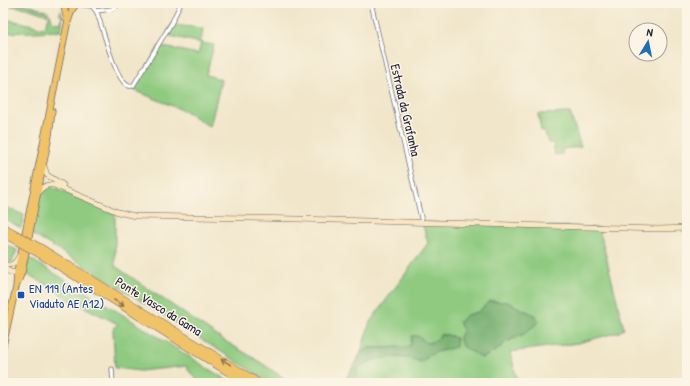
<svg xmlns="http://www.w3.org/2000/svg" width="690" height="386" viewBox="0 0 690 386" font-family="'Patrick Hand',sans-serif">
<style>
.green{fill:#8fca80;stroke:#58765e;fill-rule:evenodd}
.forest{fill:#73ae6e;stroke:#4a6854}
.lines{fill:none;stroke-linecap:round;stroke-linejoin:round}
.street-casing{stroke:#6a676d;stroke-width:5}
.secondary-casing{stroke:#6a676d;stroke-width:6}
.primary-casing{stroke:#6a676d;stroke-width:7}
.highway-casing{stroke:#6a676d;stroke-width:8}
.street{stroke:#fff;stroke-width:3.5}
.secondary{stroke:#f9e7c3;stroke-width:5}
.primary{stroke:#f1c369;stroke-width:5.5}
.highway{stroke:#f1c369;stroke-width:7}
.highway-bridge-casing{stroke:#6a676d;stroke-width:8;stroke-linecap:butt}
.highway-bridge{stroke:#f1c369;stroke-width:7}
.oneway{stroke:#8a7252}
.transit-dot{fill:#1a4fb4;stroke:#fcf5e5;stroke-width:1.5}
.labels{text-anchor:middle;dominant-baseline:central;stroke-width:3;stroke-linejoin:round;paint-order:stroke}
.street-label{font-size:13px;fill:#22223b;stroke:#fcf5e5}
.transit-label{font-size:13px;fill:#164399;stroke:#fcf5e5;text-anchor:start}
</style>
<rect width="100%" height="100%" fill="#fcf5e5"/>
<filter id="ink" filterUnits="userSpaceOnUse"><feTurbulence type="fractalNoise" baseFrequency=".025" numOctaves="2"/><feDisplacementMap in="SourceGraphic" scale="8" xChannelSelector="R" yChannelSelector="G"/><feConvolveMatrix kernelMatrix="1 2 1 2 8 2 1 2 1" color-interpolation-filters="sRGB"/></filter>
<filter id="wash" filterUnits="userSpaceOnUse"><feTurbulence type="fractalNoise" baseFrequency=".012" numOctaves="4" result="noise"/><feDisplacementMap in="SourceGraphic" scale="16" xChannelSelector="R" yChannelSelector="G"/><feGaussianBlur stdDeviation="0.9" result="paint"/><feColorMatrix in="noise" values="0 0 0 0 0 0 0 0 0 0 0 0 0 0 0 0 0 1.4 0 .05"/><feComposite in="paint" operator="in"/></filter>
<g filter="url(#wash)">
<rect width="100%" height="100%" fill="#f1e6ca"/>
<path class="green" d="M3 3 25 4 49 12 47 15 27 8 3 5Z
M61 10 63 17 61 31 3 33V19L15 21 16 23 17 21 43 28 45 26 50 14 53 22 59 23 62 20 61 15 59 14Z
M171 25 203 28 201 43 214 45 206 75 220 79 221 81 210 127 187 112 134 90 159 46 198 54 201 43 166 35Z
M570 113 581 147 562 149V154L555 155 553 143H548L545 132 541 131 538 114Z
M46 187H54L115 214V266L220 338 257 360 291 383H271C190 333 112 281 30 233L37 193Z
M3 206 24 215 21 228 3 218Z
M422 222 599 228 624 329 619 332 578 343 510 352 518 383H354L358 368C363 365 368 362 373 360 387 356 407 356 421 362L433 353 456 347 452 336 447 335H440L438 340 427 343 411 340V345L406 347 367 348 360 354 370 322 428 243ZM490 301 507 302 536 316 524 334 506 342 497 350 482 358 472 352 459 337 463 330 467 315 478 312Z
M3 243 17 250 12 262 3 263Z
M29 258 112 308 231 383H200L188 370 187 366 140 371 115 368 113 329 118 324 68 299 53 288 25 273Z"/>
<path class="forest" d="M490 301 507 302 536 316 539 322 524 334 506 342 497 350 482 358 462 346 459 337 463 330 459 322 467 315 478 312Z
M440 335H447L456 338V347L433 353 421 362C407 356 387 356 373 360 368 362 363 365 358 368L354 383H345V380L360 354 367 348 406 347 411 345 412 336H418L427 343 438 340Z"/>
</g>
<g filter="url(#ink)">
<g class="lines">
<defs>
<path id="street" d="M89 3C92 6 95 9 97 13 103 28 114 77 127 85 129 87 131 86 133 86L171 24 181 3
M371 3 422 222
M76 4 91 6
M96 11 112 9 121 3
M112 369 113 383"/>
<path id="secondary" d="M44 166 47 175 63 185
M38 193C42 187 46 184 54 185L118 212 135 216 297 219 659 229 687 228
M4 265C12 266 16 263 19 256
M3 268 10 272 21 273"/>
<path id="primary" d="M63 3 67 20
M16 287 17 272 21 253 67 25 72 10 77 3
M3 346 16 287 22 272 49 136 52 111"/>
<path id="highway" d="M3 227 12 232
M3 234 11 238
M39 247 259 383
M38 253 246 383"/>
</defs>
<use href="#street" class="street-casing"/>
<use href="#secondary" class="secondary-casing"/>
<use href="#primary" class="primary-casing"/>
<use href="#highway" class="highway-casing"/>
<use href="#street" class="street"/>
<use href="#secondary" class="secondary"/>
<use href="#primary" class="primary"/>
<use href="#highway" class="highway"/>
<defs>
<path id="highway-bridge" d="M12 232 39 247
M11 238 38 253"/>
</defs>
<use href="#highway-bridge" class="highway-bridge-casing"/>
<use href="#highway-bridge" class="highway-bridge"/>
</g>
<defs><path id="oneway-shaft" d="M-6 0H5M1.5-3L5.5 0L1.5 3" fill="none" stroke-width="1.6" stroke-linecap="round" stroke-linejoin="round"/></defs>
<g class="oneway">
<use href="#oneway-shaft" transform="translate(119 303) rotate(32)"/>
<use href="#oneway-shaft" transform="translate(226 362) rotate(-148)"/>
</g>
</g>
<rect class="transit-dot" x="17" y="291" width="8" height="8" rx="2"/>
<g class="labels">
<g class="street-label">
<text transform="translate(406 110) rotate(77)">Estrada da Grafanha</text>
<text transform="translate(159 306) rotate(32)">Ponte Vasco da Gama</text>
</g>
<g class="transit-label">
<text x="29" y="288">EN 119 (Antes<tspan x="29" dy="15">Viaduto AE A12)</tspan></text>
</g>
</g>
<rect width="690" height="386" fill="none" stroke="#fcf5e5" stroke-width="16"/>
<g transform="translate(648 42) rotate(10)"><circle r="19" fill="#fcf5e5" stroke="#a5a1a1"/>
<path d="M0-3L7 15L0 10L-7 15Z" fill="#1f6fb2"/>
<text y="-6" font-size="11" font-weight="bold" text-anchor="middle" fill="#22223b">N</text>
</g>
</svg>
